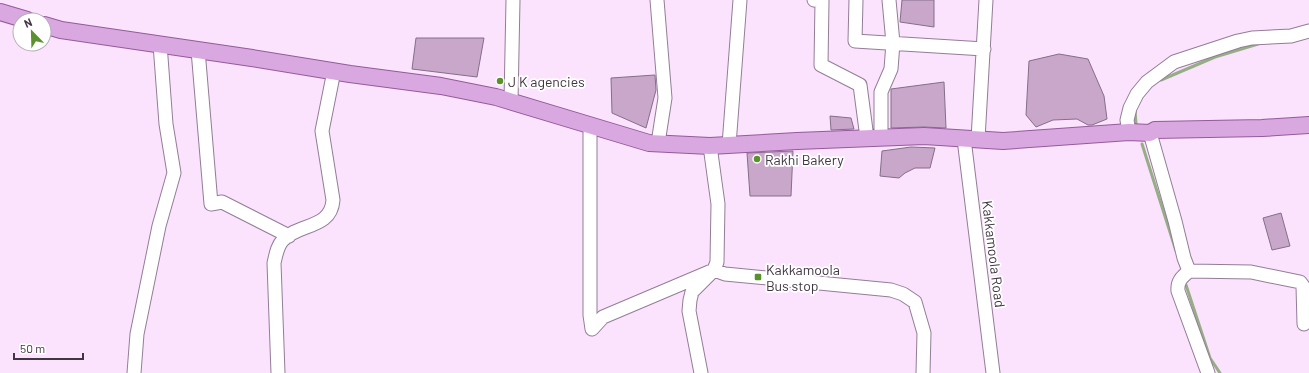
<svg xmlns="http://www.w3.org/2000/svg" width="1309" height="373" viewBox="0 0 1309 373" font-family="Barlow,sans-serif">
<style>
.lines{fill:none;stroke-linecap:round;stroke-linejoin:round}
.stream{stroke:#95ae86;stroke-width:3}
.building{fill:#c8a7cb;stroke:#846f87}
.minor-casing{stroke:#937d96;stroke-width:15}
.major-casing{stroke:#945a9b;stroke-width:18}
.minor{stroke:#fff;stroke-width:13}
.major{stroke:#daa8e0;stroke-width:16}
.poi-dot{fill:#5a912d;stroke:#fff;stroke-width:1.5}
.labels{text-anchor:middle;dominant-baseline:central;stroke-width:3.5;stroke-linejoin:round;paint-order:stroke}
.poi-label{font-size:14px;fill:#403641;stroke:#fff;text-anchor:start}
.street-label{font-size:14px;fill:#403641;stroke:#fff}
</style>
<rect width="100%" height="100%" fill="#fbe3fe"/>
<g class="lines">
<path class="stream" d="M1161 80 1215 57 1258 44
M1135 110 1136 124
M1142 144 1176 251
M1186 285 1210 358 1220 373"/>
</g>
<path class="building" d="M902 0H934V27L900 22Z
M416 38H484L477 77 412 69Z
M1059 54 1088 59 1104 96 1107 119 1092 125H1088L1077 119 1053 120 1036 127 1026 115 1029 61Z
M655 75 656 90 646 128 612 113 611 78Z
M944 82 946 128 924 127 891 128V89Z
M830 116 851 118 854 129 831 130Z
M911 147 935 148 930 168H915L905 173 899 178 880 176 882 151Z
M793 151 791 196H750L747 153Z
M1281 213 1290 246 1272 250 1263 218Z"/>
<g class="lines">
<defs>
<path id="minor" d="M657 0 665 98 658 143
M814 0 822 1 821 65 860 85 867 138
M856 0 855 41 984 49
M198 50 211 204 222 202 289 236
M511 101 513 0
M590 125V315L592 329 603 317 714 270 725 274 891 290 903 294 915 302 924 333 923 373
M1129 132 1127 120 1130 108 1137 94 1147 82 1174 62 1238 41 1252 38 1291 36 1309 31
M1150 133 1175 221 1184 258 1189 271 1251 272 1300 282 1303 286 1304 324
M881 138V92L891 69 893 43 889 0
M964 139 993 373
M978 139 986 0
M729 145 740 0
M1189 271C1182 277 1177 281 1178 291L1208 373
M134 373 137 334 159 226 174 173 166 124 160 44
M278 373 274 263C276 255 277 246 283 240 299 223 331 229 333 200L322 131 334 71
M701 373 689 311 690 300 692 292 714 270 717 262 718 204 710 146"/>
<path id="major" d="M0 12 27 20
M44 25 61 30 252 58 350 74 441 86 496 97 649 143 710 146 797 141 924 136 1003 141 1129 132 1150 133 1155 130 1262 128 1309 125"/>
</defs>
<use href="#minor" class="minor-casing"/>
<use href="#major" class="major-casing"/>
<use href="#minor" class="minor"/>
<use href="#major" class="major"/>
</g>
<g class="poi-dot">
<circle cx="500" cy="81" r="4"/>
<circle cx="757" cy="159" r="4"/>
<rect x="754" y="273" width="8" height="8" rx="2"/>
</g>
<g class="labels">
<g class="poi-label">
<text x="508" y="81">J K agencies</text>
<text x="765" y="159">Rakhi Bakery</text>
<text x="766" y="269">Kakkamoola<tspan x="766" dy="16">Bus stop</tspan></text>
</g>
<g class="street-label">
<text transform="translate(994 254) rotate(83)">Kakkamoola Road</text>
</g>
</g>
<g transform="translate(32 32) rotate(337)"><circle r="19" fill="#ffffff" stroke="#b3afb3"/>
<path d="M0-3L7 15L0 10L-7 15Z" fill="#5a912d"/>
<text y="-6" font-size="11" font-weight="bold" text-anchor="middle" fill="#403641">N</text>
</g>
<path d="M14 353v6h69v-6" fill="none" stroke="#403641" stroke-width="2"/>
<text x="20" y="353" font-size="12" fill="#403641" stroke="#ffffff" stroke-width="3" paint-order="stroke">50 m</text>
</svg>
